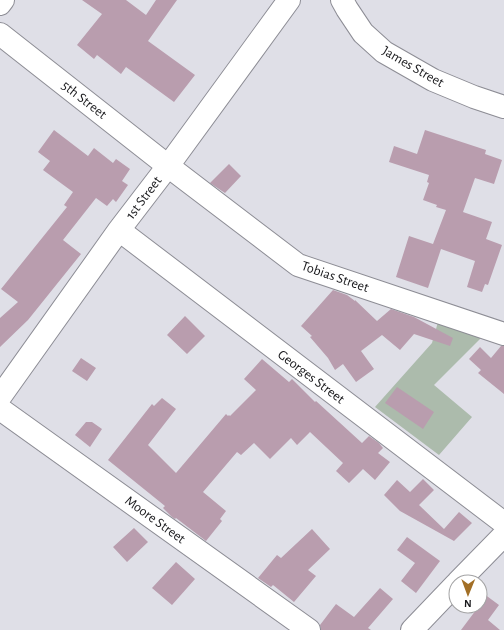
<svg xmlns="http://www.w3.org/2000/svg" width="504" height="630" viewBox="0 0 504 630" font-family="'Alegreya Sans',sans-serif">
<style>
.green{fill:#acbbac}
.building{fill:#b99dae}
.lines{fill:none;stroke-linecap:round;stroke-linejoin:round}
.minor-casing{stroke:#8d8d95;stroke-width:24}
.minor{stroke:#fff;stroke-width:22}
.labels{text-anchor:middle;dominant-baseline:central;stroke-width:3.5;stroke-linejoin:round;paint-order:stroke}
.street-label{font-size:14px;fill:#19191c;stroke:#fff}
</style>
<rect width="100%" height="100%" fill="#dfdfe7"/>
<path class="green" d="M440 315 489 330 434 385 472 417 439 455 375 407 432 343Z"/>
<path class="building" d="M82 0H126L146 15 156 0H177L148 41 195 75 174 102 126 67 121 74 97 55 94 59 77 45 102 14Z
M54 130 88 156 94 148 113 163 116 159 130 169 122 181 128 185 116 202 113 199 107 206 96 198 63 240 81 254 28 320 0 347V318L18 302 1 289 67 207 64 205 73 192 43 170 50 161 38 152Z
M425 130 486 150 485 154 502 160 494 184 475 178 463 212 492 222 486 239 502 245 488 285 485 284 482 292 467 287 475 261 441 249 428 288 396 277 409 236 433 244 446 210 436 207 437 205 423 200 429 183 427 182 429 175 389 162 394 146 417 154Z
M229 164 241 176 225 193 210 183Z
M333 290 347 295 355 301V300L377 321 391 309 414 317 453 338 450 346 414 334 400 350 382 335 361 351 374 369 356 382 343 364 335 370 328 358 310 337 312 336 301 326Z
M185 316 205 336 187 354 167 335Z
M501 346H504V394L478 373 481 370 469 359 480 347 491 358Z
M81 358 96 368 87 381 72 371Z
M262 359 289 382 292 379 315 402 316 401 362 443 369 436 379 443 383 448 378 453 390 462 375 480 363 469 349 483 336 471 343 463 310 432 297 445 291 438 270 459 254 443 241 455 237 452 203 492 226 511 220 519 222 521 206 541 176 518 175 519 172 517 163 508 165 506 108 460 152 404 154 406 162 398 176 409 148 445 176 473 226 414 228 416 229 415 230 416 256 390 244 379Z
M397 387 434 412 423 429 385 403Z
M86 422H92L102 429 90 447 75 435Z
M423 479 434 490 419 505 444 529 459 512 472 523 454 541 400 511 384 495 397 480 410 492Z
M134 528 148 542 127 562 113 547Z
M312 529 330 549 308 570 316 576 294 602 273 585 271 587 258 578 277 555 281 558Z
M407 537 440 561 416 593 401 581 415 563 397 550Z
M176 562 195 579 172 605 152 588Z
M380 588 393 599 368 628 371 630H321L320 625 336 604 354 617Z
M480 591 499 605 488 620 500 630H461L479 606H480Z"/>
<g class="lines">
<defs>
<path id="minor" d="M342 0 347 9 363 33 384 52 433 80 474 97 504 107
M0 4 3 0
M0 34 168 166 298 265 504 334
M119 230 504 523
M0 397 119 230 168 166 289 0
M0 409 309 630
M458 582 504 535
M412 630 456 584"/>
</defs>
<use href="#minor" class="minor-casing"/>
<use href="#minor" class="minor"/>
</g>
<g class="labels">
<g class="street-label">
<text transform="translate(413 67) rotate(30)">James Street</text>
<text transform="translate(84 100) rotate(38)">5th Street</text>
<text transform="translate(144 198) rotate(-53)">1st Street</text>
<text transform="translate(335 277) rotate(19)">Tobias Street</text>
<text transform="translate(311 377) rotate(37)">Georges Street</text>
<text transform="translate(155 520) rotate(36)">Moore Street</text>
</g>
</g>
<g transform="translate(468 594) rotate(181)"><circle r="19" fill="#ffffff" stroke="#a3a3a4"/>
<path d="M0-3L7 15L0 10L-7 15Z" fill="#a26f26"/>
<text y="-6" font-size="11" font-weight="bold" text-anchor="middle" fill="#19191c">N</text>
</g>
</svg>
